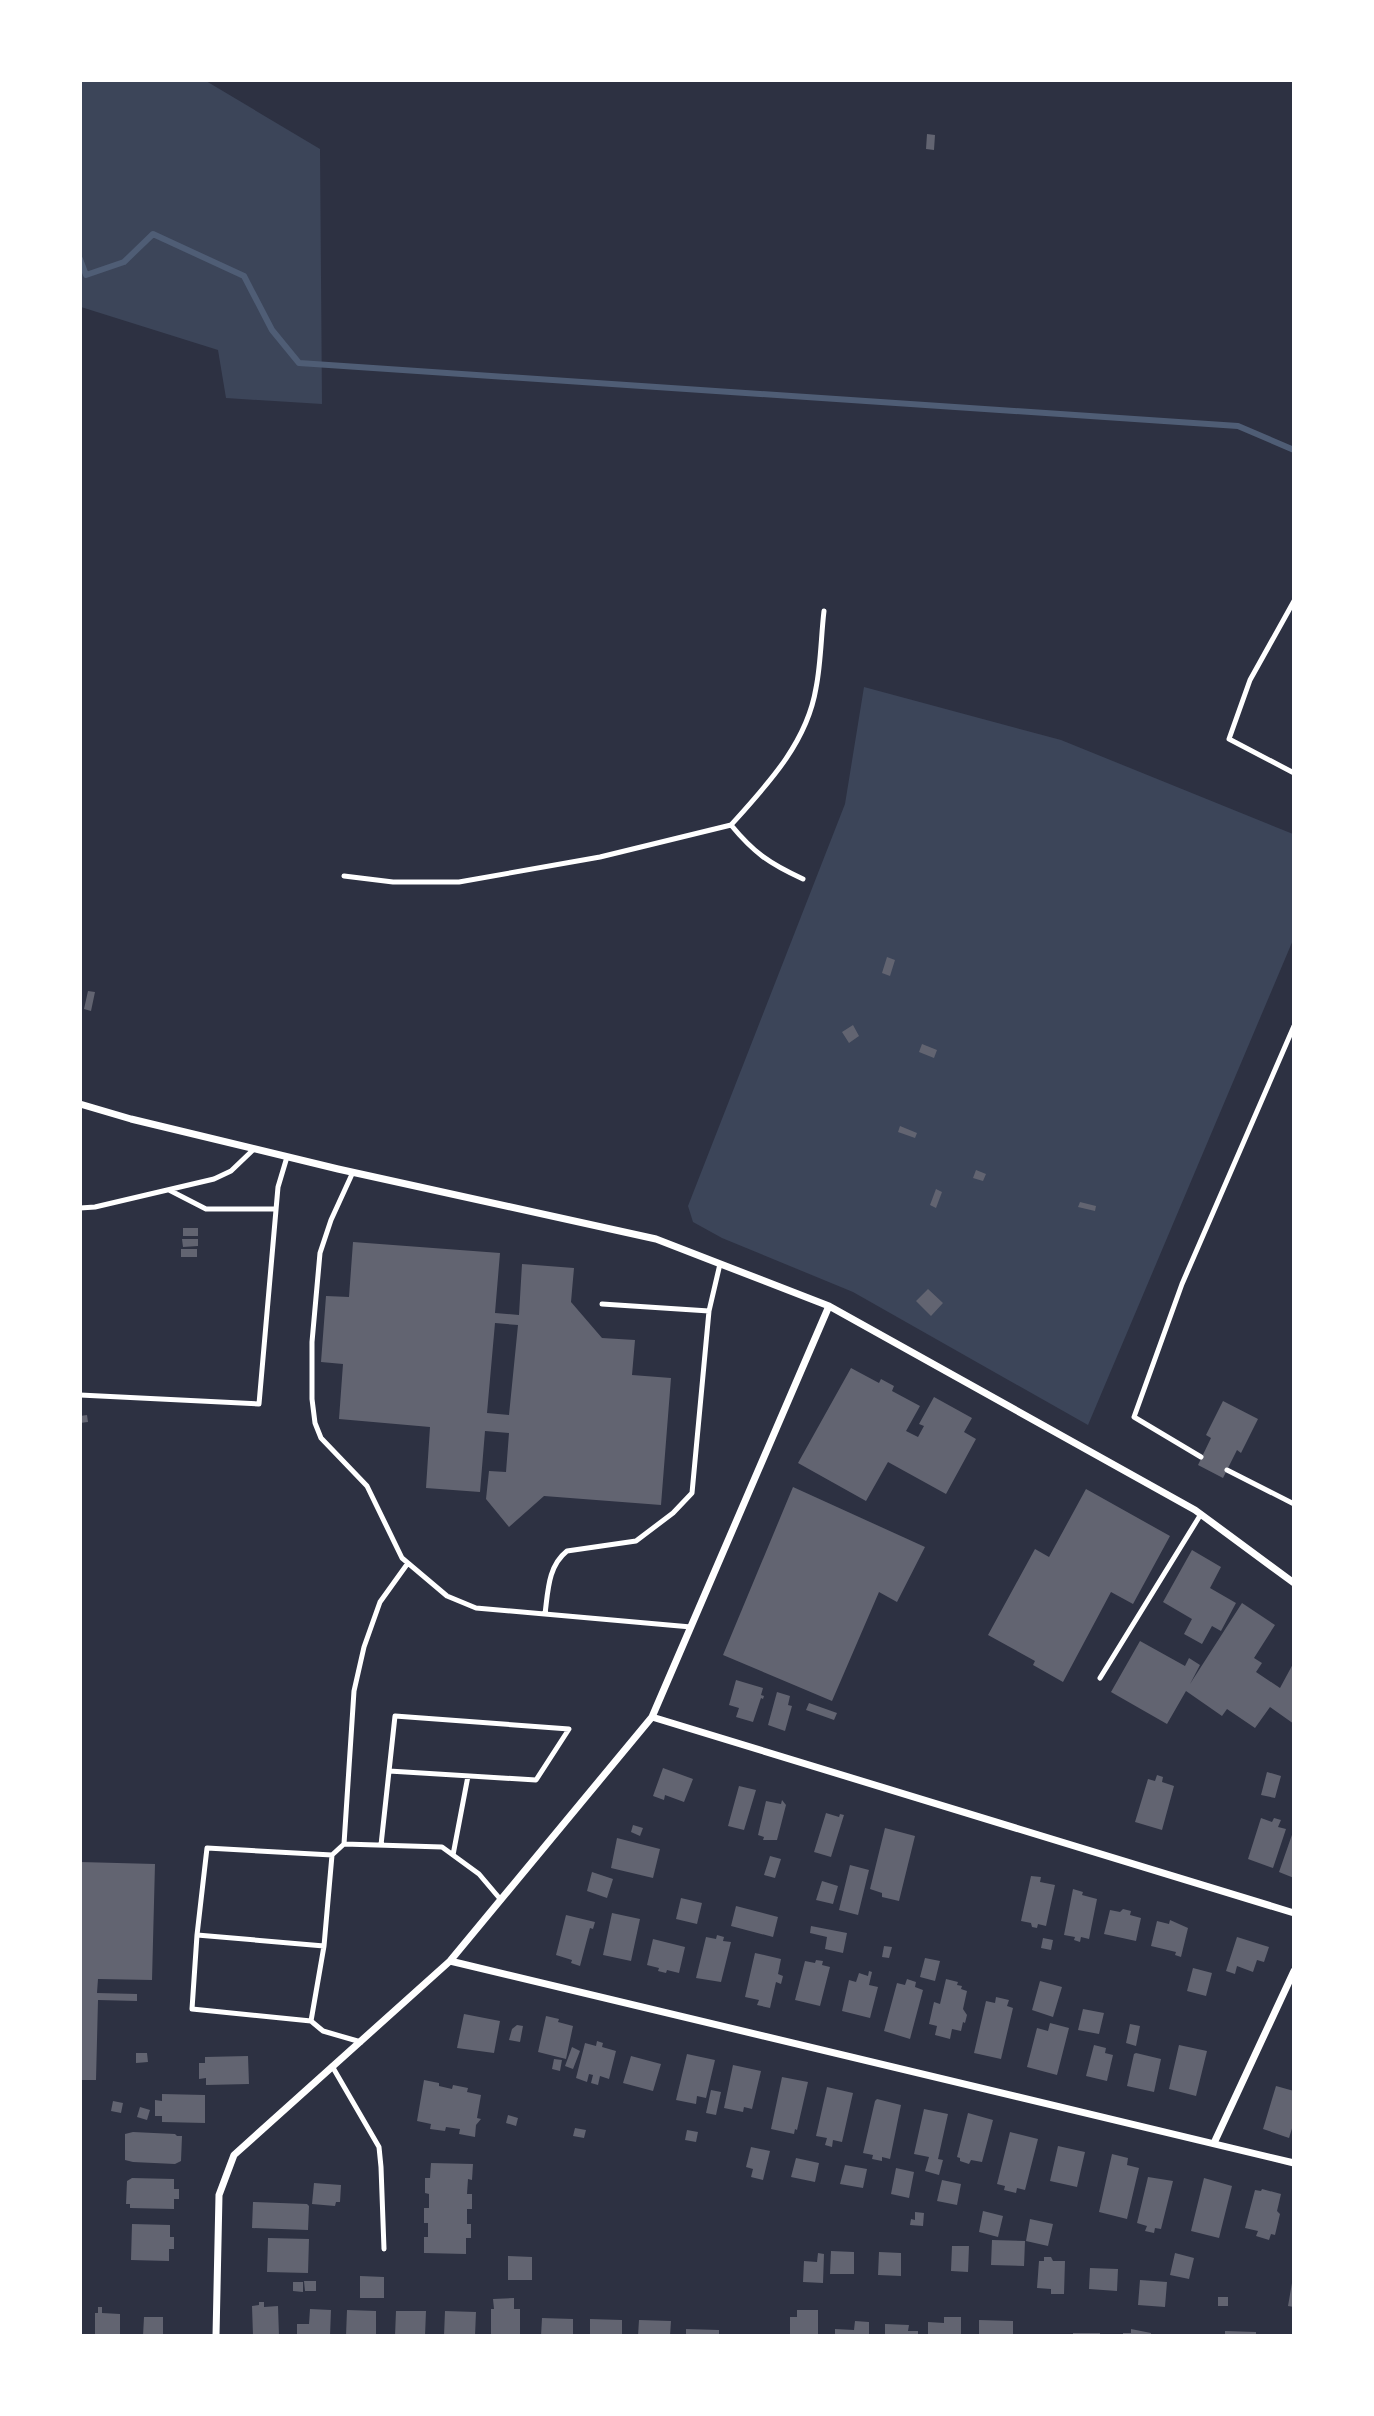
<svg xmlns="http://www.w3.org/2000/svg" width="1374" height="2416" viewBox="0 0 1374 2416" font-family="Barlow,sans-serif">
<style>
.green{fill:#3c4559}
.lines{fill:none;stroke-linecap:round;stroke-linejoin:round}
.stream{stroke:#4f5d75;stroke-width:6}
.building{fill:#626471;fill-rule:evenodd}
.service{stroke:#fff;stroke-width:5}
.minor{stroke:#fff;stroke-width:7}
</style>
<rect width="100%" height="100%" fill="#2d3142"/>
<path class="green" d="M81 80 206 81 320 149 322 404 226 398 218 350 81 307Z
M864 687 1061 740 1293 834V940L1088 1425 853 1292 722 1238 693 1222 688 1206 845 804Z"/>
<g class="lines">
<path class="stream" d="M80 259 86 275 124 262 153 234 244 276 272 330 299 363 1238 426 1294 450"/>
</g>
<path class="building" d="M927 134 935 135 934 150 926 149Z
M887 957 895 960 890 976 882 973Z
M88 991 95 992 91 1011 84 1009Z
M853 1025 859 1036 849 1043 842 1032Z
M922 1044 937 1050 934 1058 919 1052Z
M900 1126 917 1133 915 1138 898 1132Z
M976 1170 986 1174 983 1181 973 1178Z
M936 1189 942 1192 936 1208 930 1205Z
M1080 1202 1096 1206 1095 1211 1078 1207Z
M183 1228H198V1236H183Z
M182 1239H198V1246L183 1247Z
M353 1242 500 1253 495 1313 519 1315 522 1264 574 1268 571 1302 602 1338 635 1340 632 1375 671 1378 661 1505 544 1496 509 1527 486 1499 489 1471 506 1472 509 1433 485 1431 480 1492 426 1488 430 1427 339 1419 343 1364 321 1362 326 1296 349 1297ZM495 1323 518 1325 509 1415 487 1413Z
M181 1249H197V1257H181Z
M928 1289 943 1303 931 1316 916 1301Z
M851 1368 879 1383 881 1379 894 1386 892 1391 920 1406 906 1431 918 1437 924 1426 919 1424 934 1397 972 1418 964 1432 976 1439 946 1494 888 1462 866 1501 798 1463Z
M1223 1401 1258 1419 1241 1453 1237 1450 1223 1478 1198 1465 1211 1438 1206 1435Z
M87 1415 88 1422 80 1423V1416Z
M793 1487 925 1547 897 1602 879 1592 832 1701 723 1655Z
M1086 1489 1170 1536 1133 1604 1111 1592 1063 1682 1033 1665 1035 1661 988 1635 1035 1549 1049 1557Z
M1192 1550 1221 1567 1210 1588 1236 1603 1221 1631 1212 1626 1202 1644 1184 1634 1192 1619 1163 1602Z
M1242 1603 1275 1625 1254 1658 1262 1663 1256 1672 1280 1688 1294 1662V1724L1270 1707 1255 1728 1227 1709 1222 1716 1186 1691 1167 1724 1111 1692 1140 1641 1185 1666 1189 1658 1200 1665 1190 1684Z
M736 1680 763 1688 761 1695 764 1696 763 1699 761 1698 753 1722 736 1717 739 1708 729 1705Z
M777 1692 790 1696 788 1705 792 1706 785 1731 768 1725Z
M809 1703 837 1713 834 1720 806 1710Z
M663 1768 693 1779 684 1802 665 1795 664 1800 653 1796Z
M1267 1772 1281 1776 1275 1798 1261 1795Z
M1157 1775 1163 1777 1162 1782 1174 1786 1162 1830 1135 1822 1148 1779 1155 1781Z
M739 1786 756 1790 744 1830 728 1826Z
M782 1800 786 1805 777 1840H763L764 1837 758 1835 766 1801 781 1804Z
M826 1813 839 1817 840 1814 844 1815 831 1857 814 1852Z
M1261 1818 1272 1822 1274 1818 1281 1820 1278 1827 1286 1829 1273 1868 1248 1859Z
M633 1825 643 1828 640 1836 631 1832Z
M885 1828 915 1836 899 1901 882 1897V1893L870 1889Z
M1294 1829V1878L1279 1872Z
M617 1838 660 1849 653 1878 611 1868Z
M770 1856 781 1859 775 1878 764 1875Z
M80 1862 155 1864 152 1980 98 1979 97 1993 137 1994V2001L98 2000 96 2080H80Z
M850 1865 869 1870 858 1915 839 1910Z
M592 1872 613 1879 607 1898 587 1891Z
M1031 1876 1041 1877 1040 1882 1055 1885 1046 1926 1038 1924 1037 1928 1032 1927 1031 1923 1021 1921Z
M822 1881 838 1886 833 1904 816 1900Z
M1073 1889 1083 1892 1082 1895 1097 1899 1089 1939 1081 1937 1080 1942 1074 1940 1075 1937 1064 1935Z
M681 1898 702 1903 697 1924 676 1919Z
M736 1906 778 1917 773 1937 731 1926Z
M1123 1909 1131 1911 1130 1915 1141 1918 1136 1941 1104 1934 1110 1910 1120 1912Z
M612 1913 640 1919 631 1961 603 1955Z
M566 1915 595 1922 593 1929 590 1928 580 1966 571 1963 572 1960 556 1955Z
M1170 1920 1188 1928 1181 1957 1175 1955 1176 1952 1151 1946 1157 1921 1169 1924Z
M811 1926 847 1933 843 1953 825 1949 827 1937 810 1933Z
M717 1935 724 1937 723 1941 731 1942 721 1982 696 1978 706 1937 716 1939Z
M1237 1937 1269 1947 1264 1962 1257 1960 1253 1972 1237 1966 1235 1974 1226 1971Z
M1043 1938 1053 1940 1051 1950 1041 1948Z
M653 1939 685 1947 679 1973 667 1970 666 1973 658 1971 659 1968 647 1965Z
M884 1946 892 1947 889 1958 882 1957Z
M755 1953 781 1959 778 1974 783 1976 781 1984 776 1982 770 2008 757 2005 759 2000 745 1997Z
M925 1958 940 1961 935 1981 920 1977Z
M816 1960 823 1961 822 1965 830 1967 820 2006 795 2000 805 1961 815 1963Z
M1193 1968 1212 1973 1206 1996 1187 1991Z
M869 1971 872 1972 869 1985 878 1987 870 2018 842 2011 849 1980 856 1982 859 1973 868 1976Z
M907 1979 916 1982 915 1987 923 1990 910 2039 884 2031 897 1983 905 1985Z
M946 1979 958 1982 957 1985 962 1986 961 1989 967 1991 963 2009 967 2015 965 2023 963 2022 961 2031 952 2029 950 2039 935 2035 937 2026 929 2024 934 2002 940 2004Z
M1040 1981 1062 1987 1053 2017 1032 2010Z
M996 1997 1009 2000 1007 2006 1013 2008 1001 2059 974 2053 986 2001 995 2003Z
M1083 2009 1104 2013 1099 2034 1078 2030Z
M464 2014 500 2021 494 2053 457 2048Z
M546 2016 559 2019 558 2022 573 2026 566 2059 538 2052Z
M1050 2023 1069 2028 1057 2075 1027 2067 1037 2028 1048 2031Z
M1130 2024 1140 2026 1136 2046 1126 2043Z
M517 2025 523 2026 520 2042 509 2040 512 2029Z
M597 2041 603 2043 602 2047 616 2051 609 2079 600 2076 598 2085 591 2083 593 2075 589 2074 587 2082 576 2078 585 2043 596 2046Z
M1094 2045 1106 2048 1105 2053 1113 2055 1107 2081 1086 2076Z
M1179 2045 1207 2051 1196 2096 1169 2089Z
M572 2047 580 2051 573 2069 565 2066Z
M136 2053H147L148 2062 136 2063Z
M1136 2053 1161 2059 1154 2092 1127 2086 1134 2054Z
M687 2054 715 2060 706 2098 697 2096 696 2104 676 2100Z
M248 2056 249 2084 206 2085V2078L199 2079V2063H205V2057Z
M631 2056 661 2064 653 2091 623 2083Z
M554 2059 562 2060 560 2071 552 2069Z
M733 2065 761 2071 752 2109 744 2107 743 2112 724 2108Z
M782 2077 808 2082 797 2130 795 2129 794 2134 771 2129Z
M424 2080 439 2083V2086L452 2089 453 2085 468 2088 467 2092 481 2095 477 2118 481 2119 476 2125 475 2137 459 2134 460 2129 446 2127 445 2131 430 2129 431 2124 417 2121Z
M1276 2086 1294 2091V2122L1289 2138 1263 2129Z
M827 2087 853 2093 842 2142 833 2140 832 2147 825 2145 827 2138 816 2136Z
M711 2090 721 2092 716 2115 706 2113Z
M162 2094 205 2095V2123L162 2122V2116H155V2100L162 2101Z
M877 2099 901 2105 890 2159 882 2157V2161L872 2159 873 2155 863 2153 875 2101Z
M113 2101 123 2103 121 2113 111 2111Z
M140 2107 150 2110 147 2120 137 2117Z
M924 2109 948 2114 938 2159 943 2160 939 2175 925 2171 929 2157 914 2154Z
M968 2113 993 2120 982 2162 971 2160 969 2164 960 2161V2158L957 2157Z
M508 2115 518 2118 516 2126 506 2123Z
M575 2128 586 2130 584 2138 573 2136Z
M687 2130 698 2132 696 2142 685 2140Z
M133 2132 175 2134 177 2136H182L181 2161 175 2164 133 2162 125 2160V2134Z
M1010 2132 1038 2139 1025 2190 1017 2188 1016 2193 1004 2190 1005 2186 997 2184Z
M1058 2146 1085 2152 1077 2187 1050 2181Z
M751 2147 770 2151 763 2180 751 2177 753 2169 746 2167Z
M1112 2154 1128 2158 1127 2165 1139 2168 1127 2219 1099 2212Z
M796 2158 819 2163 815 2182 791 2177Z
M431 2163 473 2164 472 2180 468 2179 467 2194H472V2209H467V2224H471V2238H466V2254L424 2253V2237H428V2223H424V2208H429V2194L425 2193V2178H430Z
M845 2165 867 2169 863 2188 840 2184Z
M896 2168 914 2172 909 2198 891 2194Z
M1148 2177 1173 2181 1161 2229 1155 2228 1154 2233 1145 2231 1147 2226 1137 2223Z
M132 2178 174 2179V2189H179V2199H174V2209L130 2208V2204H126L127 2181Z
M1204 2178 1232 2186 1219 2238 1191 2231Z
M942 2180 961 2184 957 2205 937 2201Z
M314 2183 341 2185 340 2202H336L335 2206 312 2204Z
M1262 2189 1281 2194 1277 2211 1280 2214 1275 2235 1271 2234 1269 2240 1256 2236 1258 2231 1245 2228 1255 2190 1261 2191Z
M253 2202 307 2204 309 2206 308 2230 252 2228Z
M983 2211 1003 2216 998 2237 979 2232Z
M915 2212 924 2213 923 2226 910 2225 911 2219 915 2220Z
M1030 2219 1053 2224 1048 2246 1026 2241Z
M132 2224 170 2225V2237H174V2249H169V2261L131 2260Z
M268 2238 309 2239 308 2273 267 2272Z
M992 2240 1025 2241 1024 2266 991 2265Z
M952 2246H969L968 2272 951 2271Z
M831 2251 854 2252V2274H830Z
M879 2252 901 2253V2276L878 2275Z
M818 2253 824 2254 823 2283 803 2282 804 2261 817 2262Z
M1175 2253 1194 2258 1189 2279 1170 2275Z
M508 2256 532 2257V2280H508Z
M1044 2257H1051L1053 2261H1065L1064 2294H1051V2289L1037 2288 1039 2261H1044Z
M1090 2268 1118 2269 1117 2291 1089 2289Z
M360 2276 384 2277V2298H360Z
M1140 2280 1167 2282 1165 2307 1138 2305Z
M304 2281H316V2291H305Z
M293 2282H303V2292L293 2291Z
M1292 2283H1294V2307L1288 2306Z
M1218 2297H1228V2306H1218Z
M514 2298V2309H520V2336H491V2309H494L493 2299Z
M259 2302H264V2307L278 2306 279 2336H253L252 2306 259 2305Z
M98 2307H102V2313L120 2314V2336H95V2313H98Z
M310 2309 331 2310 330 2336H297V2324H309Z
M347 2310 376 2311V2336H346Z
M797 2310H818V2336H790V2317H797Z
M396 2311H426L425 2336H395Z
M445 2311 476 2312 475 2336H444Z
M144 2317H163V2336H143Z
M944 2317H961V2336H928V2322L944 2323Z
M542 2318 573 2319V2336H541Z
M590 2319 622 2320V2336H590Z
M639 2320 671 2321 670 2336H638Z
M979 2320 1013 2321V2336H979Z
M855 2321 869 2322V2336H835V2329L854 2330Z
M885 2324 909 2325 908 2331H918V2336H885Z
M686 2329 719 2330V2336H686Z
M1131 2329 1151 2333V2336H1123V2333H1131Z
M1225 2331 1256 2332V2336H1225Z
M1073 2333H1100V2336H1073Z"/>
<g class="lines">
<path class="service" d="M1294 601 1250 680 1229 739 1294 773
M344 876 393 882H459L600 857 731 825
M803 879C770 864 754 853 731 825 767 785 807 743 816 688 821 663 821 636 824 611
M353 1172 331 1220 320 1253 312 1342V1399L315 1423 321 1438 367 1486 402 1558 447 1596 476 1608 691 1627
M169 1190 206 1209H276
M80 1208 95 1207 214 1179 231 1171 254 1149
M602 1304 709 1311
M80 1395 259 1404 278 1187 287 1157
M1201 1457 1134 1417 1182 1284 1294 1026
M1227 1470 1294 1504
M545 1614C548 1591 548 1566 567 1551L636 1541 673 1513 692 1493 709 1311 720 1264
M1100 1678 1201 1514
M344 1844 354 1691 364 1647 380 1602 408 1563
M381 1845 395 1716 569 1729 536 1780 389 1771
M332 1855 207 1848 197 1935 192 2009 311 2021 323 2031 361 2042
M453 1855 468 1776
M197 1935 324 1946 332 1855 344 1844 442 1847 479 1874 501 1900
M311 2021 324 1946
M332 2066 379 2147 381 2167 384 2249"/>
<path class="minor" d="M80 1104 131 1119 338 1169 656 1239 829 1306 1195 1510 1294 1583
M652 1717 1294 1913
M450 1961 1294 2163
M1214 2143 1294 1971
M216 2336 219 2195 234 2155 450 1961 652 1717 829 1306"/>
</g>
<rect width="1374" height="2416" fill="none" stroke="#ffffff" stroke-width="164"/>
</svg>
